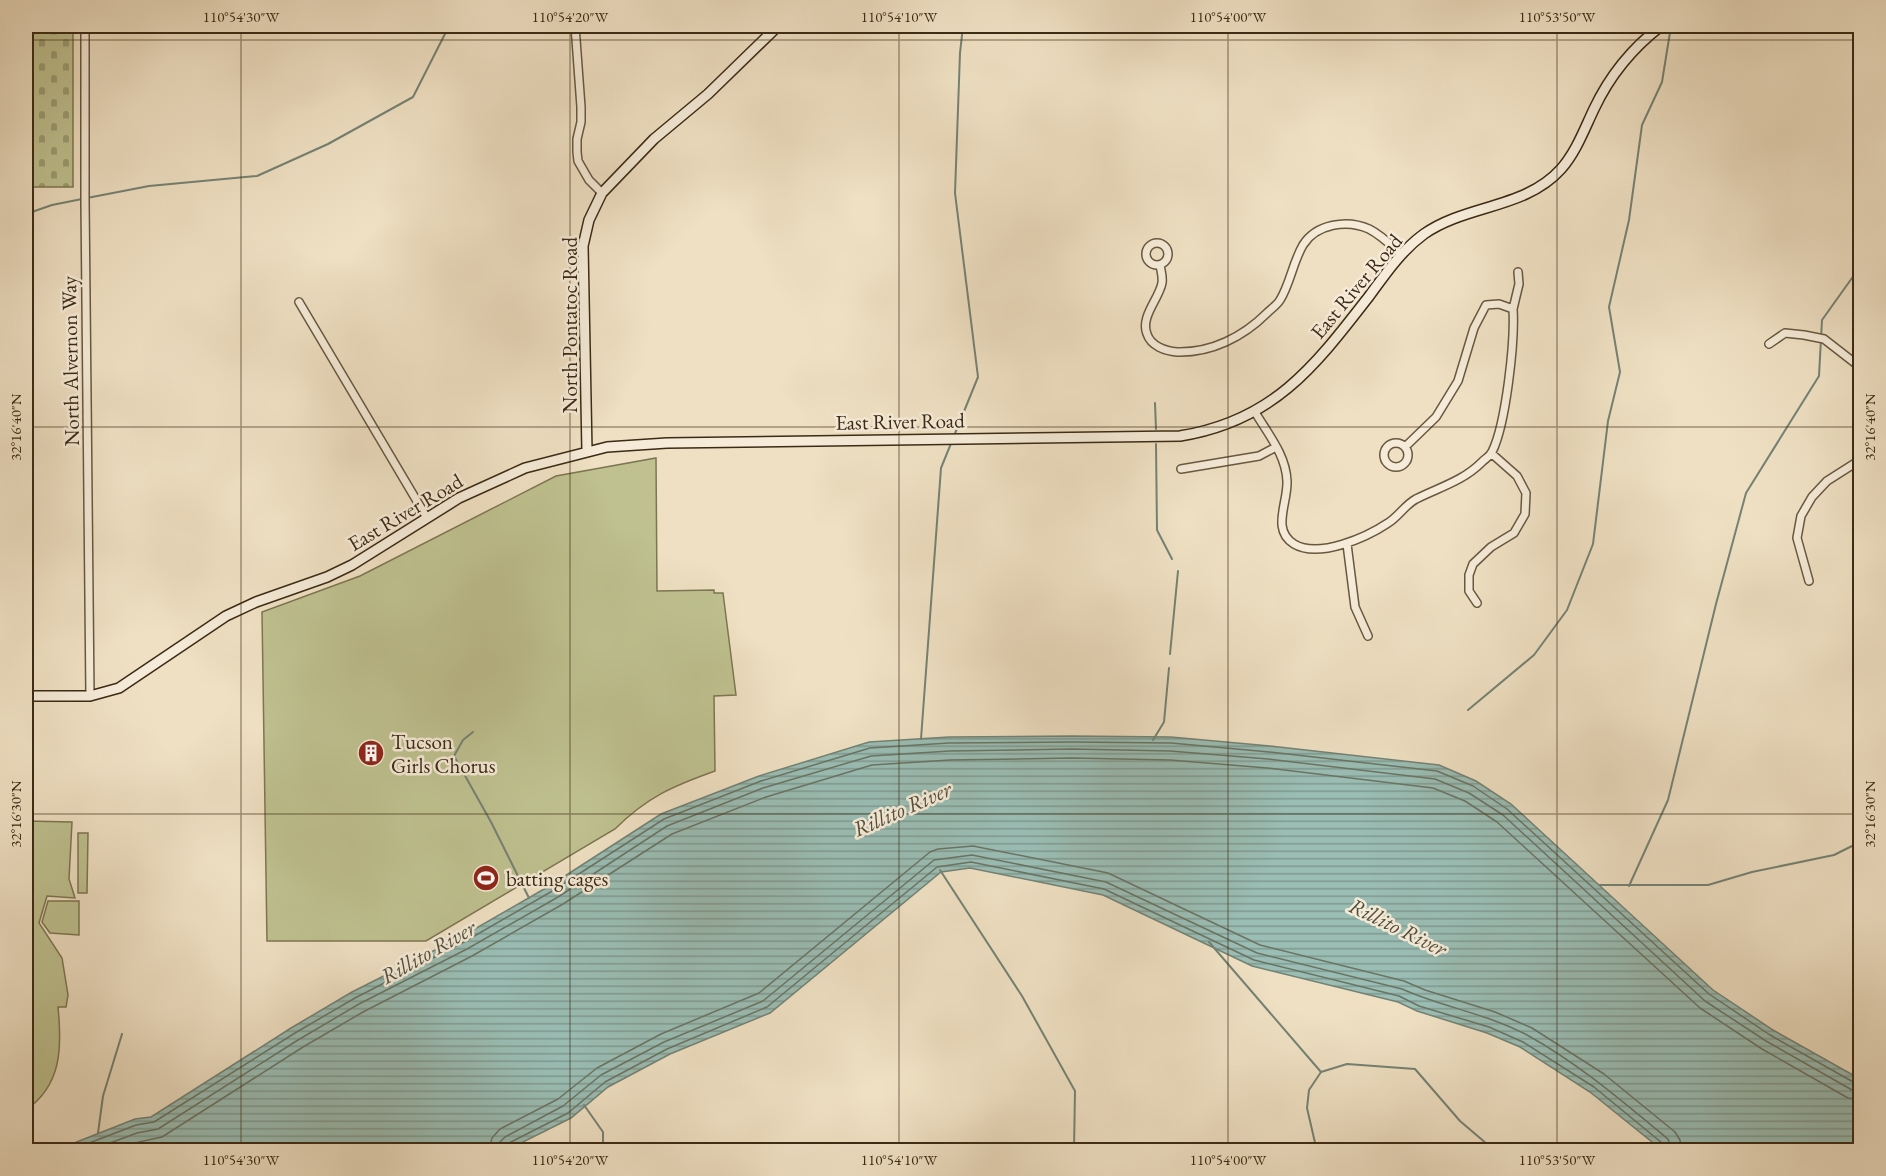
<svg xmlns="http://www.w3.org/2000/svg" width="1886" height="1176" viewBox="0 0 1886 1176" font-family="'EB Garamond',serif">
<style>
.green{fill:#bfc190;stroke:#7d7652;stroke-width:1.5}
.cemetery{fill:url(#cemetery-stones);stroke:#7d7652;stroke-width:1.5}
.water{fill:url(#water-rules);stroke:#748274;stroke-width:1.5}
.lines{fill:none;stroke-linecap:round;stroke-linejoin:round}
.shore{stroke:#6a7464;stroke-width:1.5}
.stream{stroke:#748274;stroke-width:2}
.street-casing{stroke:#685840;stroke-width:10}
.secondary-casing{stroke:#3b2a15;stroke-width:12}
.street{stroke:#f5ebd8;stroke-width:7}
.secondary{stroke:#f5ebd8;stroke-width:9}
.ticks{fill:none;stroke:#3b2a15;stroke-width:1.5;stroke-opacity:0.45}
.labels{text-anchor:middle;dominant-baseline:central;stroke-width:5;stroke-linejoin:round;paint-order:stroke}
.street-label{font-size:21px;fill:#3b2a15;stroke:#f5ebd8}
.poi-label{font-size:21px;fill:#3b2a15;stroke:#f5ebd8;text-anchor:start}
.water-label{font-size:22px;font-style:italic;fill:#534f3d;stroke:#f5ebd8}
.neatline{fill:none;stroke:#3b2a15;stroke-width:2}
.ticks-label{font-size:15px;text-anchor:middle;fill:#3b2a15}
</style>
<defs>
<pattern id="cemetery-stones" width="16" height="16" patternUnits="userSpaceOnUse" patternTransform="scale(1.5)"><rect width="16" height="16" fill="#bfc190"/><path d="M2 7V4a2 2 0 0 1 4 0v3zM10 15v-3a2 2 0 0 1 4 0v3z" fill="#9c9d74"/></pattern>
<pattern id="water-rules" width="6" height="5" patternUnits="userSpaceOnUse" patternTransform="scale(1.5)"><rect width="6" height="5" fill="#9abdb4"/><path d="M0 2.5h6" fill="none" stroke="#7f9a91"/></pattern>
</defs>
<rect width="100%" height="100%" fill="#efe0c3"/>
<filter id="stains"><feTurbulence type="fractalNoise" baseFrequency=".00333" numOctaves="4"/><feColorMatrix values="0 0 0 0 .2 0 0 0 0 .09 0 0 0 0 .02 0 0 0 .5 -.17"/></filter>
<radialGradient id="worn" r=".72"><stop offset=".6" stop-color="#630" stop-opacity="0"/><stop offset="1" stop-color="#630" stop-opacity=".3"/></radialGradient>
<path class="green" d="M656 458 657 591 714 590V593H723L736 695 714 696 715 771C673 786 647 797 615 829L426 941H267L262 612 360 576 556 476Z
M26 821 72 822 69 879 75 898 47 896 39 923 62 958 68 995 66 1007H58C62 1047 62 1085 26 1110Z
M78 833H88L87 893H78Z
M48 901H79V935L50 933 42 922Z"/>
<path class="cemetery" d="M26 26H73V187H26Z"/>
<path class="water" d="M1072 736 1171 737 1270 746 1439 765 1476 781 1511 804 1713 990 1773 1030 1860 1079V1150H1662L1590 1092 1520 1047 1487 1033 1417 1011 1398 1002 1252 966 1103 895 970 868 941 872 770 1013 670 1054 608 1087 571 1118 507 1150H60L69 1145 135 1119 151 1117 291 1028 352 992 461 937 551 885 661 814 759 776 869 742 949 737Z"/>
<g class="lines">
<path class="shore" d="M71 1150 136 1125 154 1122 295 1033 355 998 464 942 554 890 664 819 761 781 870 748 949 743 1072 742 1171 743 1269 752 1437 771 1473 786 1507 809 1709 994 1770 1035 1855 1083 1860 1084
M91 1150 137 1133 158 1129 298 1040 359 1004 467 949 558 897 667 826 763 788 871 756 950 751 1072 749 1170 751 1268 759 1435 779 1469 793 1503 815 1705 1001 1766 1041 1852 1090 1860 1091
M115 1150 139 1142 162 1137 303 1047 363 1012 472 956 563 904 672 834 766 797 872 765 950 760 1072 758 1170 760 1267 768 1433 788 1465 801 1497 822 1700 1008 1762 1049 1848 1098 1860 1100
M489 1150 492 1138 500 1129 558 1099 597 1068 661 1034 759 993 930 852 938 849 973 846 1108 873 1260 945 1404 981 1425 990 1495 1012 1532 1028 1604 1074 1675 1132 1680 1140 1681 1150
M498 1150 500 1142 505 1137 563 1106 601 1075 664 1042 763 1001 934 860 972 855 1106 882 1257 953 1402 989C1442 1007 1488 1014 1527 1035 1578 1063 1623 1102 1668 1139L1672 1150
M506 1150 509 1143 568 1113 605 1082 667 1049 767 1007 937 867 971 862 1104 889 1254 960 1399 996 1419 1006 1489 1027 1523 1042 1594 1087 1662 1143 1665 1150"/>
<path class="stream" d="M87 198 149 186 257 176 328 144 413 97 449 26
M26 214 52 205 82 199
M1155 403 1156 429
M954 436 978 377 955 193 960 53 963 26
M1156 444 1157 530 1172 559
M1170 654 1178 571
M1468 710 1534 655 1567 610 1593 544 1608 421 1620 372 1609 307 1629 220 1642 125 1662 82 1671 26
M473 732 463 740 454 756 491 822 529 898
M921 739 941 468 952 441
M1153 740 1164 722 1169 668
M940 870 1022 996 1075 1091 1074 1150
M1600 885H1708L1752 872 1834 855 1860 842
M1629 886 1668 800 1716 604 1746 493 1819 376 1822 320 1857 271
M1209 942 1321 1072
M584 1105 603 1132V1150
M98 1133 103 1096 122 1034
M1319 1150 1316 1147 1307 1108 1309 1090 1321 1072 1347 1064 1415 1069 1460 1121 1494 1150"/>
<defs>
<path id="street" d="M85 26V201L90 696
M575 26 581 107V122L577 139V152L578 161 589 180 602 193
M1146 254a11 11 0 1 1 22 0a11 11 0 1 1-22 0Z
M1160 265C1161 271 1163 277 1162 283 1159 299 1140 317 1147 334 1151 346 1165 351 1177 352 1211 353 1243 337 1267 313 1271 309 1277 305 1280 300 1290 284 1293 262 1303 245 1316 224 1347 219 1369 229 1381 235 1391 245 1401 254
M299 302 427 518
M1513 309 1519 284 1518 272
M1769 344 1785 333 1804 335 1824 339 1860 367
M1255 412C1268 434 1286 455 1287 481 1288 503 1271 530 1294 544 1319 559 1367 537 1388 523 1398 517 1405 505 1416 499 1440 487 1463 481 1482 462 1485 459 1490 456 1492 452 1506 424 1515 341 1513 309L1499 304 1486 305 1474 328 1458 381 1436 417 1405 447
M1384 455a12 12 0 1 1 24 0a12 12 0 1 1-24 0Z
M1181 469 1259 456 1276 447
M1347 544 1355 607 1368 636
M1809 581 1797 538 1801 516 1812 497 1827 481 1860 460
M1477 603 1469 591V575L1473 564 1491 547 1514 533 1525 514 1526 493 1517 476 1491 453"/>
<path id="secondary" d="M587 452 583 246 589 220 602 193 654 139 708 94 778 26
M26 696H90L119 688 226 616 256 602 327 577 352 565 459 498 525 468 607 447 667 443 1180 436C1274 421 1315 366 1370 295 1386 273 1402 250 1424 234 1467 204 1525 209 1561 169 1576 152 1584 130 1594 109 1610 75 1631 49 1661 26"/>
</defs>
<use href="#street" class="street-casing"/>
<use href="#secondary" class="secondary-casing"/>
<use href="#street" class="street"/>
<use href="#secondary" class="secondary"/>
</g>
<path class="ticks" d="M241 26V1150M570 26V1150M899 26V1150M1228 26V1150M1557 26V1150M26 40H1860M26 427H1860M26 814H1860"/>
<defs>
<symbol id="building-disc" viewBox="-11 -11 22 22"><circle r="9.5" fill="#8f2418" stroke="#f5ebd8"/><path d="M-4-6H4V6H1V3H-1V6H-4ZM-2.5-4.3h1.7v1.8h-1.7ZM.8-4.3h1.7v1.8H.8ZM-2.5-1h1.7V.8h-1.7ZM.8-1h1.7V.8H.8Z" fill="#fff"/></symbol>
<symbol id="stadium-disc" viewBox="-11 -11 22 22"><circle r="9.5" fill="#8f2418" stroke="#f5ebd8"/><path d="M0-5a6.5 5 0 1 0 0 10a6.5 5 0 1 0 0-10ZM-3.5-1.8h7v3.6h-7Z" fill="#fff"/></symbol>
</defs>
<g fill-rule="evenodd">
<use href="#building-disc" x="356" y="738" width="30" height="30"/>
<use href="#stadium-disc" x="471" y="863" width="30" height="30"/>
</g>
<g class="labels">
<g class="street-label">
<text transform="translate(1356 286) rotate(-50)">East River Road</text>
<text transform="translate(569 325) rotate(-90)">North Pontatoc Road</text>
<text transform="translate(70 361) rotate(-91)">North Alvernon Way</text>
<text transform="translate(900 421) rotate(-1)">East River Road</text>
<text transform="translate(405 512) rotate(-31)">East River Road</text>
</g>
<g class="poi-label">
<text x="391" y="741">Tucson<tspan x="391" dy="24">Girls Chorus</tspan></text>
<text x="506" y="878">batting cages</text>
</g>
<g class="water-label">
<text transform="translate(902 809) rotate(-24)">Rillito River</text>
<text transform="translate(1398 927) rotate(26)">Rillito River</text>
<text transform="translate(428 952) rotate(-30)">Rillito River</text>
</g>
</g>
<rect width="1886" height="1176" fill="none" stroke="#efe0c3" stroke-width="66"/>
<rect x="33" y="33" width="1820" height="1110" class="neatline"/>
<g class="ticks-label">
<text x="241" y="22">110°54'30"W</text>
<text x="570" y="22">110°54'20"W</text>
<text x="899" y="22">110°54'10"W</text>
<text x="1228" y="22">110°54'00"W</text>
<text x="1557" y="22">110°53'50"W</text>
<text transform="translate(16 427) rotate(-90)" y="5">32°16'40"N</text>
<text transform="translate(1870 427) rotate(-90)" y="5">32°16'40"N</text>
<text transform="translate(16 814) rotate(-90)" y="5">32°16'30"N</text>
<text transform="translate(1870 814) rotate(-90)" y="5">32°16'30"N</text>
<text x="241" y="1165">110°54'30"W</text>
<text x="570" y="1165">110°54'20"W</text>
<text x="899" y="1165">110°54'10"W</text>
<text x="1228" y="1165">110°54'00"W</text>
<text x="1557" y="1165">110°53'50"W</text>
</g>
<rect width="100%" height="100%" filter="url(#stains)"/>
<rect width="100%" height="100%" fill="url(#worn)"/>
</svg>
